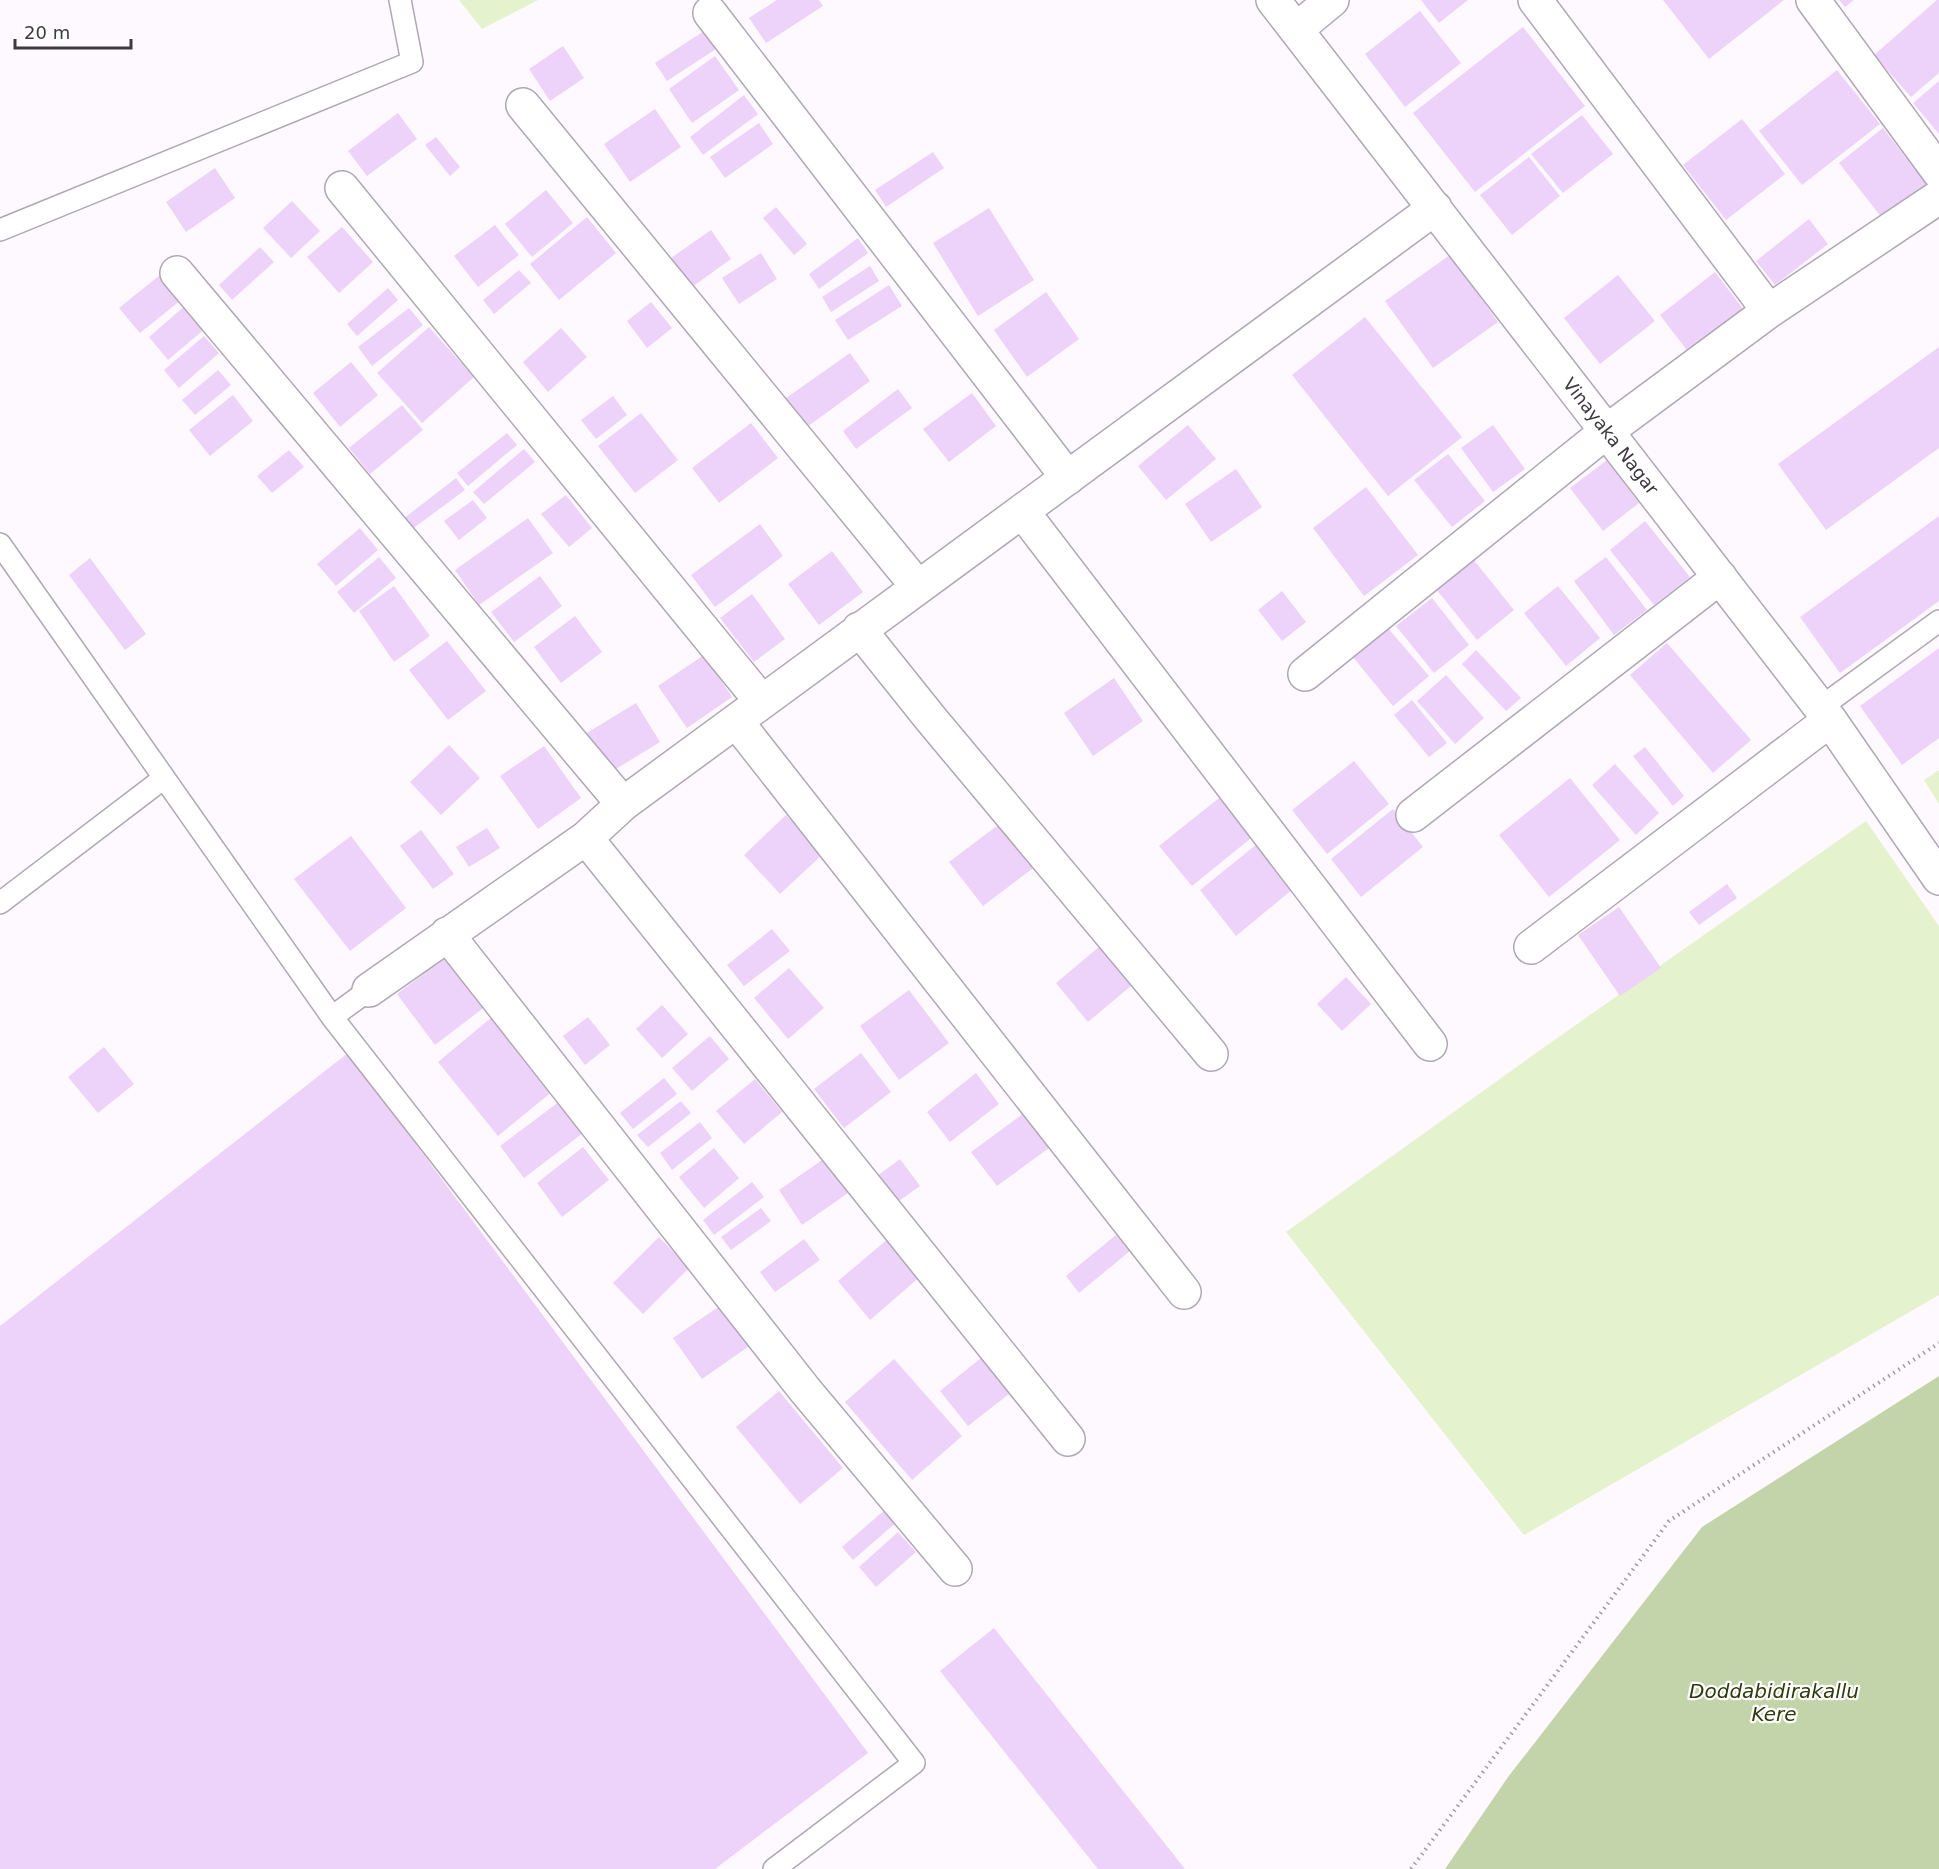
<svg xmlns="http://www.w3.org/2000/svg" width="1939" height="1869" viewBox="0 0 1939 1869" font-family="'DejaVu Sans',sans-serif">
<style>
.green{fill:#e4f2cd}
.water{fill:#c4d4aa}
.building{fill:#edd2f9}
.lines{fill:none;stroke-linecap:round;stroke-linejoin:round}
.lane-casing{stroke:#b0a7b4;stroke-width:24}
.street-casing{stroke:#b0a7b4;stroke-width:36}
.path{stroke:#9f9ba0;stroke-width:4;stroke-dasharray:1.5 4.5;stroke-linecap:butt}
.lane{stroke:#fff;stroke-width:21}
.street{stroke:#fff;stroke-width:33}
.labels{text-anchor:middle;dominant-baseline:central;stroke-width:4.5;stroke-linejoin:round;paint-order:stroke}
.street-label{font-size:18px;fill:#3e3a3f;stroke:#fff}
.water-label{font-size:20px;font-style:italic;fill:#2e3c0d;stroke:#fff}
</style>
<rect width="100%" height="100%" fill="#fdf9ff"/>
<path class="green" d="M459 0H538L482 29Z
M1939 770V804L1924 780Z
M1866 821 1939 926V1295L1524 1535 1286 1232 1536 1053Z"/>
<path class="water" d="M1939 1376V1869H1445L1508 1777 1702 1527Z"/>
<path class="building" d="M777 0H819L823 6 766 43 749 18Z
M1421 0H1468L1439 23Z
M1663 0H1784L1709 59Z
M1839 0H1854L1845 7Z
M1937 0H1939V73L1911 97 1874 55Z
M1420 11 1461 63 1405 107 1365 54Z
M1523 27 1585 106 1475 192 1413 113Z
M704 31 716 49 667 81 655 63Z
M563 46 584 78 550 101 529 69Z
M715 56 739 90 692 123 669 89Z
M1837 70 1880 124 1802 185 1759 131Z
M1939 81V134L1913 103Z
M744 95 758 114 703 155 690 137Z
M655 109 681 147 630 182 604 144Z
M398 113 417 139 367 176 348 151Z
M1582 115 1613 154 1563 193 1531 154Z
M1742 119 1785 174 1726 220 1683 165Z
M759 123 773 144 725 178 710 157Z
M1883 128 1926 184 1882 218 1839 163Z
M436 137 460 167 450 176 425 145Z
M933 152 944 168 886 207 875 190Z
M1529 157 1560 196 1512 235 1480 195Z
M215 168 235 198 186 232 166 202Z
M546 190 573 223 532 257 505 224Z
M292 201 320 231 291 258 263 228Z
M776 207 807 244 794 255 763 218Z
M989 208 1034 280 978 316 933 243Z
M587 217 616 253 559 300 530 264Z
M1809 219 1828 244 1775 285 1756 261Z
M495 225 519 255 478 287 454 256Z
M342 227 373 262 339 293 307 257Z
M711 230 731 259 692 287 671 258Z
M858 238 868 253 819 289 809 274Z
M260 247 274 262 232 300 219 285Z
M761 253 777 279 739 304 722 278Z
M1450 255 1498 322 1433 368 1385 301Z
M870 266 879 281 831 312 822 297Z
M519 270 531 283 494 314 483 300Z
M1715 272 1744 310 1689 353 1660 315Z
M160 275 181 300 140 333 119 308Z
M1618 275 1655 321 1600 364 1564 318Z
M889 285 902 306 848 340 835 320Z
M388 288 398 300 357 336 347 324Z
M1046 292 1079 339 1027 377 994 330Z
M651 302 672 328 647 348 627 321Z
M187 304 207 327 168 360 149 337Z
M409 308 423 325 372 366 358 347Z
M1365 317 1462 437 1388 496 1292 375Z
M429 327 474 377 422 423 377 373Z
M561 328 587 357 548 392 523 362Z
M204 336 219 353 179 388 164 370Z
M1939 347V448L1826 530 1778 464Z
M850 353 870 381 807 427 786 398Z
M351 362 378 395 340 427 313 393Z
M218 370 231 385 195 415 182 400Z
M898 389 912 408 856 449 843 431Z
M972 393 996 426 949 462 923 429Z
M233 395 253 421 210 456 189 430Z
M613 396 627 415 596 439 581 420Z
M402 405 423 430 370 474 349 448Z
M641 413 678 460 635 493 598 446Z
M751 423 778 458 719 503 692 468Z
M1188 425 1216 459 1166 500 1138 466Z
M1493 425 1525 469 1493 492 1461 448Z
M507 433 517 445 468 486 457 473Z
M524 449 535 462 484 504 473 492Z
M289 450 304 467 272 493 257 476Z
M1448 454 1485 501 1452 527 1414 480Z
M1607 460 1639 503 1603 531 1570 488Z
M1236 469 1262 507 1211 542 1185 504Z
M456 478 465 490 411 530 403 519Z
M1366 487 1418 555 1364 596 1313 528Z
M566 495 592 528 569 547 541 514Z
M473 500 487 518 459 540 444 521Z
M1939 516V601L1840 673 1800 617Z
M528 518 553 553 479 605 455 570Z
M1645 521 1690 577 1654 605 1610 550Z
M760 524 783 556 715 607 691 575Z
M360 528 378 550 336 586 317 564Z
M832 551 863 592 819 625 788 584Z
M379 557 396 578 354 613 337 592Z
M1606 557 1647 610 1614 635 1574 581Z
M90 558 146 634 125 650 69 575Z
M1473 559 1514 610 1477 640 1436 589Z
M540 576 562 606 514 642 491 612Z
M394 586 430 636 394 662 359 611Z
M1558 586 1600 638 1566 666 1524 613Z
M1282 591 1306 622 1282 641 1258 610Z
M752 594 785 639 754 662 720 618Z
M1432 598 1469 645 1434 673 1396 626Z
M575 616 602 652 561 683 534 647Z
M1387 627 1429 676 1393 706 1352 656Z
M447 641 486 691 448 720 409 670Z
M1667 643 1751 740 1713 773 1630 675Z
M1939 648V738L1902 765 1860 706Z
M1476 650 1521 698 1506 711 1462 664Z
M704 655 732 697 687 728 658 686Z
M1446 675 1484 718 1455 744 1417 701Z
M1114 678 1143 721 1093 756 1064 713Z
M1412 700 1447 743 1429 757 1394 715Z
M636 703 660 742 606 775 582 736Z
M449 745 480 778 441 815 410 782Z
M544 746 581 798 538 829 500 776Z
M1645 747 1684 796 1673 806 1633 756Z
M1354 761 1389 804 1327 854 1292 810Z
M1615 764 1659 813 1636 835 1592 785Z
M1570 778 1620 840 1549 897 1499 835Z
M1224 794 1256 834 1192 886 1159 846Z
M1393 809 1423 847 1361 897 1331 859Z
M786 815 823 854 780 894 744 855Z
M1006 819 1040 863 983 906 949 862Z
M487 828 500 848 469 867 456 847Z
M421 830 454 874 433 889 400 846Z
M351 836 406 908 350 951 294 879Z
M1257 844 1293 889 1236 936 1200 890Z
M1727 884 1737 898 1699 925 1689 912Z
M1619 907 1661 968 1620 996 1578 935Z
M772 929 790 951 744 986 727 965Z
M1106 941 1138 980 1088 1022 1056 983Z
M448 955 486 1006 435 1045 397 994Z
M789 968 824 1008 788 1039 754 998Z
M1346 977 1371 1004 1342 1031 1317 1004Z
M909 990 949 1043 899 1080 860 1026Z
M662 1005 688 1034 662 1058 636 1029Z
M498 1012 559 1086 498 1136 438 1062Z
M588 1017 610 1045 585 1065 563 1036Z
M710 1036 729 1059 692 1091 672 1068Z
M104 1047 134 1084 98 1113 68 1077Z
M348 1053 868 1753 715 1869H0V1326Z
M861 1053 891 1092 844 1128 814 1089Z
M976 1073 999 1104 950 1142 927 1112Z
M664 1078 677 1094 633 1129 620 1113Z
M755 1079 782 1112 744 1144 716 1111Z
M560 1101 583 1133 524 1178 500 1146Z
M681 1101 691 1113 648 1147 637 1135Z
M1024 1113 1049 1148 997 1186 971 1152Z
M700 1122 712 1138 672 1170 660 1153Z
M583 1147 609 1180 562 1217 537 1183Z
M714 1148 739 1178 704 1208 679 1177Z
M825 1158 848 1193 802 1225 779 1190Z
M900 1159 920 1186 896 1203 877 1176Z
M752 1182 764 1197 714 1235 703 1220Z
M761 1208 771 1221 731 1250 721 1237Z
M1116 1235 1130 1251 1079 1293 1066 1276Z
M659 1237 689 1268 643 1314 613 1283Z
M889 1238 921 1276 870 1320 838 1281Z
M804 1239 820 1260 775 1292 760 1272Z
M727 1301 755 1342 702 1379 673 1338Z
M981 1358 1009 1394 968 1426 940 1391Z
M894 1359 962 1436 912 1480 845 1402Z
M779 1391 843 1468 800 1504 736 1427Z
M887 1508 898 1521 853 1560 842 1547Z
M898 1532 916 1552 876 1587 859 1567Z
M994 1628 1185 1869H1098L940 1671Z"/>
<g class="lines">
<defs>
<path id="lane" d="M0 230 412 62 400 0
M0 544 332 1017 914 1763 774 1869
M1821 707 1939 621
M0 903 164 778
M332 1017 369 990"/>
<path id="street" d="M1273 0 1830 720 1939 878
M1535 0 1769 311
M1813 0 1939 172
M710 13 1068 478
M1297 29 1332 0
M523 105 918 587
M342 188 762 702
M177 273 623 804
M1022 511 1430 1044
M859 629 931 719 1211 1054
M1305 674 1607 431 1769 311 1939 197
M736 721 1184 1292
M1413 815 1720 577
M586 838 1068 1439
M447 934 805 1390 955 1569
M1531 947 1830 720
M369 990 586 838 623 804 1435 208"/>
</defs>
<use href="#lane" class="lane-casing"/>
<use href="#street" class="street-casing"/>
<path class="path" d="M1411 1869 1669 1521 1939 1343"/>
<use href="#lane" class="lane"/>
<use href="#street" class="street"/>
</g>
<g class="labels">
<g class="street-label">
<text transform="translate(1611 436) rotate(52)">Vinayaka Nagar</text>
</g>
<g class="water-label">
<text x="1774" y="1691">Doddabidirakallu<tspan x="1774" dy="23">Kere</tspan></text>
</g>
</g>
<path d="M15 39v9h116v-9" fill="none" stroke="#3e3a3f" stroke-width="3"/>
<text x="24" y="39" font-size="18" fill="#3e3a3f" stroke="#ffffff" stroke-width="4.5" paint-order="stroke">20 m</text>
</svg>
